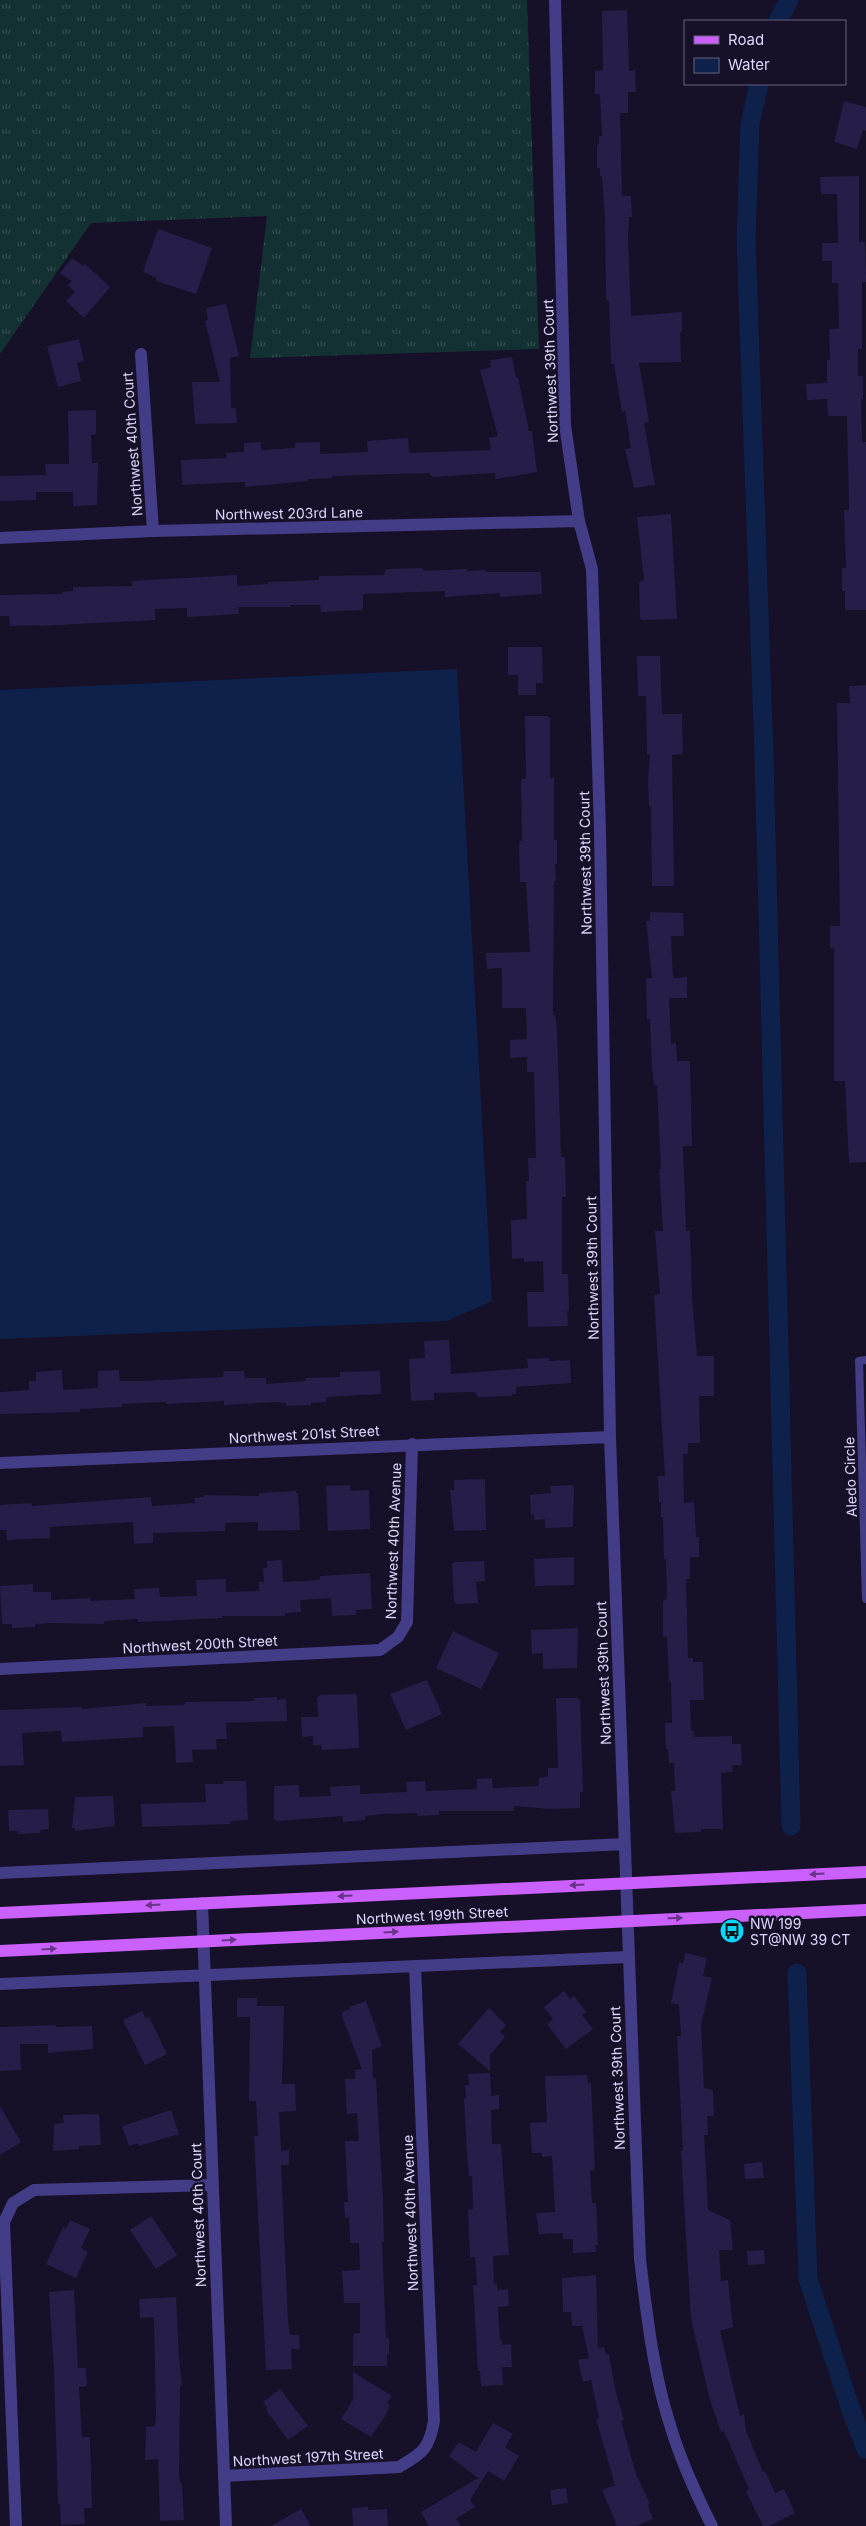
<svg xmlns="http://www.w3.org/2000/svg" width="866" height="2526" viewBox="0 0 866 2526" font-family="Inter,sans-serif">
<style>
.grass{fill:url(#grass-tufts)}
.water{fill:#0d214a}
.lines{fill:none;stroke-linecap:round;stroke-linejoin:round}
.canal{stroke:#0d214a;stroke-width:19}
.building{fill:#281d49}
.service{stroke:#433c86;stroke-width:8}
.minor{stroke:#433c86;stroke-width:12}
.primary{stroke:#ca61fc;stroke-width:12}
.oneway{fill:#673487}
.labels{text-anchor:middle;dominant-baseline:central;stroke-width:5;stroke-linejoin:round;paint-order:stroke}
.street-label{font-size:14px;fill:#ded8fe;stroke:#161028}
.poi-label{font-size:14px;fill:#ded8fe;stroke:#161028;text-anchor:start}
</style>
<defs>
<pattern id="grass-tufts" width="24" height="20" patternUnits="userSpaceOnUse" patternTransform="scale(1.25)"><rect width="24" height="20" fill="#133132"/><path d="M3 7l-1-3M5 7V3M7 7l1-3M15 17l-1-3M17 17v-4M19 17l1-3" fill="none" stroke="#354e51"/></pattern>
</defs>
<rect width="100%" height="100%" fill="#161028"/>
<path class="grass" d="M0 0H527L539 349 250 358 267 216 91 223 0 354Z"/>
<path class="water" d="M457 669 492 1301 447 1321 0 1339V690Z"/>
<g class="lines">
<path class="canal" d="M778 21 789 0
M759 84 750 124 746 239 764 756 791 1826
M797 1973 808 2279 852 2413 866 2449"/>
</g>
<path class="building" d="M627 10 629 71 635 70 636 92H628V113H620L622 196H631L632 217H629L628 238 631 316 682 312V332H680L681 362 639 363 649 422 644 423 655 485 634 488 625 449 631 448 625 411 622 412 614 364H611L609 301 606 299 605 220 602 176H600V168H597V145H599V136H602L600 94H595V71L603 70 602 11Z
M844 101 866 107V131L863 130 857 149 834 142Z
M859 176V242H865L866 276V282H862V349H858V376H863V399H861L862 442H866V610H845V591H842V568H846L844 510H849L847 416H828L827 399 807 400 806 384 827 383V360H830L829 329H839L838 283H832V261H822V243H838L837 194H821L820 177Z
M158 229 212 248 196 294 156 281 157 278 143 272Z
M72 258 83 266 85 264 110 287 84 318 66 301 75 292 68 285 72 281 60 273Z
M226 304 239 356 230 358 231 408H236L237 423 195 424 192 382H220L205 321 208 320 206 308Z
M79 339 84 361 77 363 81 381 58 387 47 346Z
M512 357 516 378 518 377 529 431H532L537 472 496 479 495 473 433 477 429 473 332 476V478L308 479V481L245 487V482L182 485 181 460 227 458 226 453 244 452V443L261 442V450L295 448V443L320 442V454L368 452 367 441 408 438 409 453 491 450 489 438 498 436 480 370 491 367 490 360Z
M96 410V434L91 435 92 463H98L97 505 73 506V492H36V500L0 501V476L46 475 45 464H69L68 411Z
M671 514 677 619 642 620 640 617 639 582 644 580 637 517Z
M422 568 425 571 467 569V571L486 570V572H541L542 594 500 597V593L445 597V591L363 594V610L321 612 320 605H290V607H238L239 614 187 617V608L155 609V620L39 626V625L10 626 9 616H0V595L62 594V592L73 591V587L132 586V581L237 575V586L268 584V582L319 580V576L384 575 386 569Z
M508 647H542L543 683H536V695H518V675H508Z
M637 656H660L662 714H682L683 754 672 755 674 886H652L651 806H649L648 781 650 754H647L646 696H638Z
M866 685V1162L849 1163 845 1081H834V948H830V926H840L837 703H850L849 686Z
M525 716H547L550 718V778H554V840H557V864H555L556 881H554L553 1015H555L557 1029 561 1157H565L566 1197H562V1274H568L569 1311H567L568 1326 528 1327 527 1292H544L543 1261 524 1262V1258L512 1259 511 1220 527 1219 526 1181H529L528 1158H536L534 1072H527V1057L510 1058V1040L527 1039 526 1008H502V968L487 969 486 953 530 952 526 882H520L519 841H522L521 779H526Z
M650 912 683 913 684 936H671L673 978 687 977V998H669L671 1044 676 1043 677 1061H690L692 1146H683L686 1231H690L692 1297 697 1356H714V1396H699L700 1443H688V1454H683L684 1503 694 1502 696 1537H699V1557H690V1579H686L688 1658H693V1662H703L704 1700H690L691 1731H694V1737L732 1736V1744H741L742 1765H732L733 1772 721 1773 723 1829H701V1832L675 1833 671 1791H675L674 1763H669L668 1749H666L665 1723H672L671 1682H669L667 1636 663 1637V1601L667 1598 666 1559H664L663 1517H661V1502H659L658 1476H665L654 1295 660 1294 655 1231H663L659 1169H661L657 1085H654L652 1067 650 1019H647L646 978H652L646 921H650Z
M449 1340 451 1374 528 1368 527 1359 549 1358V1361L570 1360 571 1383 516 1387V1394H512V1396L478 1397 475 1392 434 1393V1400L411 1401 409 1359 425 1358 424 1341Z
M62 1370 63 1390 98 1388V1371L119 1370 120 1381H140L223 1377 224 1371H244L245 1378H266V1384L306 1381V1378L340 1377V1372L380 1371 381 1394 326 1397V1402L311 1403V1405L286 1406V1403L276 1402 224 1405V1401L166 1404V1402L122 1404V1407L80 1409V1412L0 1414V1392L29 1390V1381H36V1372Z
M485 1479 486 1530 454 1531 450 1490H454V1480Z
M350 1485V1491L369 1490 370 1529 328 1531 326 1486Z
M572 1485 574 1487 573 1527 545 1528V1519L534 1520V1515H531L530 1495 551 1493 550 1486Z
M296 1491V1493H298L300 1530 258 1531V1522L225 1523V1531L153 1533V1543L134 1544 133 1522 50 1527V1538L7 1540 6 1530H0V1505L31 1503 32 1506 151 1497 152 1506 195 1503 194 1498 204 1497V1495L259 1496V1493Z
M574 1557V1585L535 1586 534 1559Z
M282 1560 283 1582 320 1580V1576L370 1573 372 1609 356 1610V1615L332 1616 331 1598 300 1600 301 1612 285 1613V1616H222V1618L138 1622V1619L104 1621V1624L52 1623 35 1624V1627L12 1628V1624H2L0 1586 33 1584V1592H51V1600L91 1598V1601L135 1599 134 1589 159 1588 160 1597 197 1596 196 1580 226 1579V1592L259 1591V1582H264L263 1568H267V1561Z
M484 1561 485 1581 476 1582 478 1603 456 1604 454 1602 452 1564 455 1562Z
M578 1628 577 1668 543 1669V1653L532 1654 531 1630Z
M453 1631 499 1653 481 1689 436 1668Z
M427 1680 442 1714 406 1730 390 1694Z
M355 1694 357 1696 359 1748 322 1750 321 1745H313V1736L302 1737 301 1717H318L317 1698 320 1695Z
M277 1697V1700L286 1699 287 1721 226 1723 227 1739H216L217 1749 192 1750 193 1762 176 1763 174 1726 143 1727V1737L62 1742 61 1731 22 1733 24 1765 0 1766V1710L82 1707V1709L146 1703V1706L184 1705 186 1702 255 1701 254 1698Z
M556 1698H578V1700H580L583 1792H580V1808L549 1809 514 1806V1811H439V1815L417 1816V1813L382 1814 365 1816V1820L343 1822V1816L276 1821 274 1819V1786L299 1785V1797L331 1796 330 1787 360 1785V1794L407 1792 406 1782 425 1781 426 1791 477 1789V1779L492 1778 493 1788 539 1786V1778L548 1776V1768H558Z
M223 1781H246L248 1820 230 1821V1824L142 1827 141 1804 206 1802 205 1784H224Z
M113 1796 115 1826 75 1831V1828H72L75 1797Z
M48 1809 49 1829 40 1830V1833L18 1834V1831H9L8 1810Z
M685 1953 707 1958 703 1976 712 1978 701 2025 704 2088 713 2090 714 2116H707L708 2135H704L708 2210 730 2220 733 2250H719L721 2281 728 2280 733 2327 720 2331 740 2416 744 2414 746 2431 763 2472 765 2471 775 2493 784 2489 795 2513 769 2526H763L746 2491 749 2489 724 2431 721 2432 710 2400 691 2319 681 2151H683L677 2036H681L679 2005 671 2003 679 1963H683Z
M564 1991 570 1999 574 1996 586 2012 582 2015 593 2029 566 2049 547 2024 553 2019 544 2007Z
M237 1998H257V2006H284L282 2084H295L296 2111 279 2112 281 2151 289 2150V2165H281L288 2321 290 2335H299L300 2349H291L292 2369 266 2370 254 2136H258L256 2101H249L250 2017H237Z
M366 2001 382 2046 372 2050 373 2078H376L383 2200 384 2242H382L386 2338H389V2354H387V2366H353V2334L360 2333V2303H344L342 2271 360 2270 359 2243H350L349 2217 345 2218 344 2202H348L345 2141H359L357 2113 347 2114 345 2079H355V2070L362 2069 342 2016V2012L350 2009 349 2007Z
M489 2008 506 2025 500 2032 505 2037 490 2055V2071L458 2044Z
M142 2011 146 2019 149 2017 167 2054 145 2065 123 2020Z
M56 2025V2027L92 2026 93 2049 48 2053V2044H20L21 2070 0 2071V2027Z
M490 2073 491 2096 499 2095V2109L491 2110 492 2144H501L509 2255 493 2256 494 2284H497V2290L508 2289 509 2306 498 2307 500 2340H502V2345L511 2344 512 2367H502L503 2385 481 2386 480 2371H478L474 2301 473 2285H477L475 2257H470L468 2210 473 2209 472 2176H469L467 2154 464 2098H466L465 2085H469L468 2074Z
M587 2075 588 2083H591L595 2170H590L592 2203H596L598 2245H595L596 2252 573 2253V2239H563V2233L539 2234 536 2213 555 2212 552 2156 542 2157V2153H532L530 2123 547 2122 545 2076Z
M0 2106 21 2142 0 2155Z
M171 2110 179 2134 139 2146 138 2143 129 2146 122 2126Z
M99 2114 101 2145 79 2146V2149L53 2151 54 2124 64 2123 63 2115Z
M762 2162 764 2178 745 2179 744 2164Z
M151 2216 177 2255 156 2269 130 2230Z
M70 2220 90 2229 81 2248 88 2252 76 2278 46 2264 63 2227 66 2229Z
M764 2250 765 2264 748 2265 747 2251Z
M596 2275 598 2348 604 2347 606 2355 609 2354 615 2389 624 2420 621 2421 636 2474 650 2504 648 2505 653 2519 636 2526H617L602 2490 615 2485 596 2419 599 2418 591 2380 583 2382 578 2360 589 2358 582 2326H572L571 2312H563L562 2278Z
M74 2290 78 2368H86L87 2386 79 2387 82 2437H90L92 2508H84L85 2524 61 2525 60 2504H58L54 2373 49 2292Z
M176 2297 179 2357 182 2386H180L179 2475 180 2483H182L184 2520 160 2521 158 2459 145 2460 146 2427 155 2426 156 2415 154 2317 140 2318 139 2299Z
M353 2372 392 2396 387 2403 390 2405 386 2415 371 2437 341 2419 353 2400Z
M280 2389 308 2426 288 2440 266 2410 268 2408 263 2402Z
M493 2423 513 2434 505 2447 519 2456 504 2481 488 2471 470 2500 475 2507 456 2519 461 2526H429L421 2512 478 2478 449 2456 459 2442 476 2452Z
M566 2488 568 2503 552 2505 550 2490Z
M368 2507V2510L387 2509 388 2526H353L352 2508Z
M301 2509 311 2526H271Z"/>
<g class="lines">
<path class="service" d="M866 1360 859 1361 866 1599"/>
<path class="minor" d="M555 0 565 425 579 521 592 569 600 831 610 1437 640 2259C647 2316 653 2373 671 2428 681 2461 696 2494 712 2526
M141 354 153 531
M0 538 153 531 579 521
M0 1463 610 1437
M0 1669 380 1650 398 1637 407 1622 412 1444
M0 1873 625 1844
M202 1903 226 2526
M0 1984 628 1957
M224 2476 399 2467C422 2453 429 2450 434 2421L415 1966
M16 2526 4 2222 13 2203 34 2190 212 2185"/>
<path class="primary" d="M0 1913 866 1872
M0 1951 866 1910"/>
</g>
<defs><path id="oneway-solid" d="M-6-.8H1V-3.2L6.5 0L1 3.2V.8H-6Z" transform="scale(1.25)"/></defs>
<g class="oneway">
<use href="#oneway-solid" transform="translate(817 1874) rotate(177)"/>
<use href="#oneway-solid" transform="translate(577 1885) rotate(177)"/>
<use href="#oneway-solid" transform="translate(345 1896) rotate(177)"/>
<use href="#oneway-solid" transform="translate(153 1905) rotate(177)"/>
<use href="#oneway-solid" transform="translate(675 1918) rotate(-2)"/>
<use href="#oneway-solid" transform="translate(391 1932) rotate(-3)"/>
<use href="#oneway-solid" transform="translate(229 1940) rotate(-3)"/>
<use href="#oneway-solid" transform="translate(49 1949) rotate(-3)"/>
</g>
<defs>
<symbol id="bus-disc" viewBox="-11 -11 22 22"><circle r="9.5" fill="#07d7fb" stroke="#161028"/><path d="M-5-6H5V4H4V6H2V4H-2V6H-4V4H-5ZM-3.5-4V0h7V-4ZM-3.5 1.2v1.5H-2V1.2ZM2 1.2v1.5H3.5V1.2Z" fill="#111"/></symbol>
</defs>
<g fill-rule="evenodd">
<use href="#bus-disc" x="718" y="1917" width="28" height="28"/>
</g>
<g class="labels">
<g class="street-label">
<text transform="translate(550 371) rotate(-92)">Northwest 39th Court</text>
<text transform="translate(132 444) rotate(-94)">Northwest 40th Court</text>
<text transform="translate(289 513) rotate(-1)">Northwest 203rd Lane</text>
<text transform="translate(585 863) rotate(-91)">Northwest 39th Court</text>
<text transform="translate(592 1268) rotate(-91)">Northwest 39th Court</text>
<text transform="translate(304 1434) rotate(-3)">Northwest 201st Street</text>
<text transform="translate(850 1477) rotate(-92)">Aledo Circle</text>
<text transform="translate(393 1541) rotate(-88)">Northwest 40th Avenue</text>
<text transform="translate(200 1644) rotate(-3)">Northwest 200th Street</text>
<text transform="translate(603 1673) rotate(-92)">Northwest 39th Court</text>
<text transform="translate(432 1915) rotate(-3)">Northwest 199th Street</text>
<text transform="translate(617 2078) rotate(-92)">Northwest 39th Court</text>
<text transform="translate(410 2213) rotate(-92)">Northwest 40th Avenue</text>
<text transform="translate(198 2215) rotate(-92)">Northwest 40th Court</text>
<text transform="translate(308 2457) rotate(-3)">Northwest 197th Street</text>
</g>
<g class="poi-label">
<text x="750" y="1923">NW 199<tspan x="750" dy="16">ST@NW 39 CT</tspan></text>
</g>
</g>
<rect x="684" y="20" width="162" height="65" fill="#161028" stroke="#66607e"/>
<rect x="694" y="36" width="25" height="8" fill="#ca61fc" stroke="#66607e"/>
<text x="728" y="45" font-size="15" fill="#ded8fe">Road</text>
<rect x="694" y="58" width="25" height="15" fill="#0d214a" stroke="#66607e"/>
<text x="728" y="70" font-size="15" fill="#ded8fe">Water</text>
</svg>
